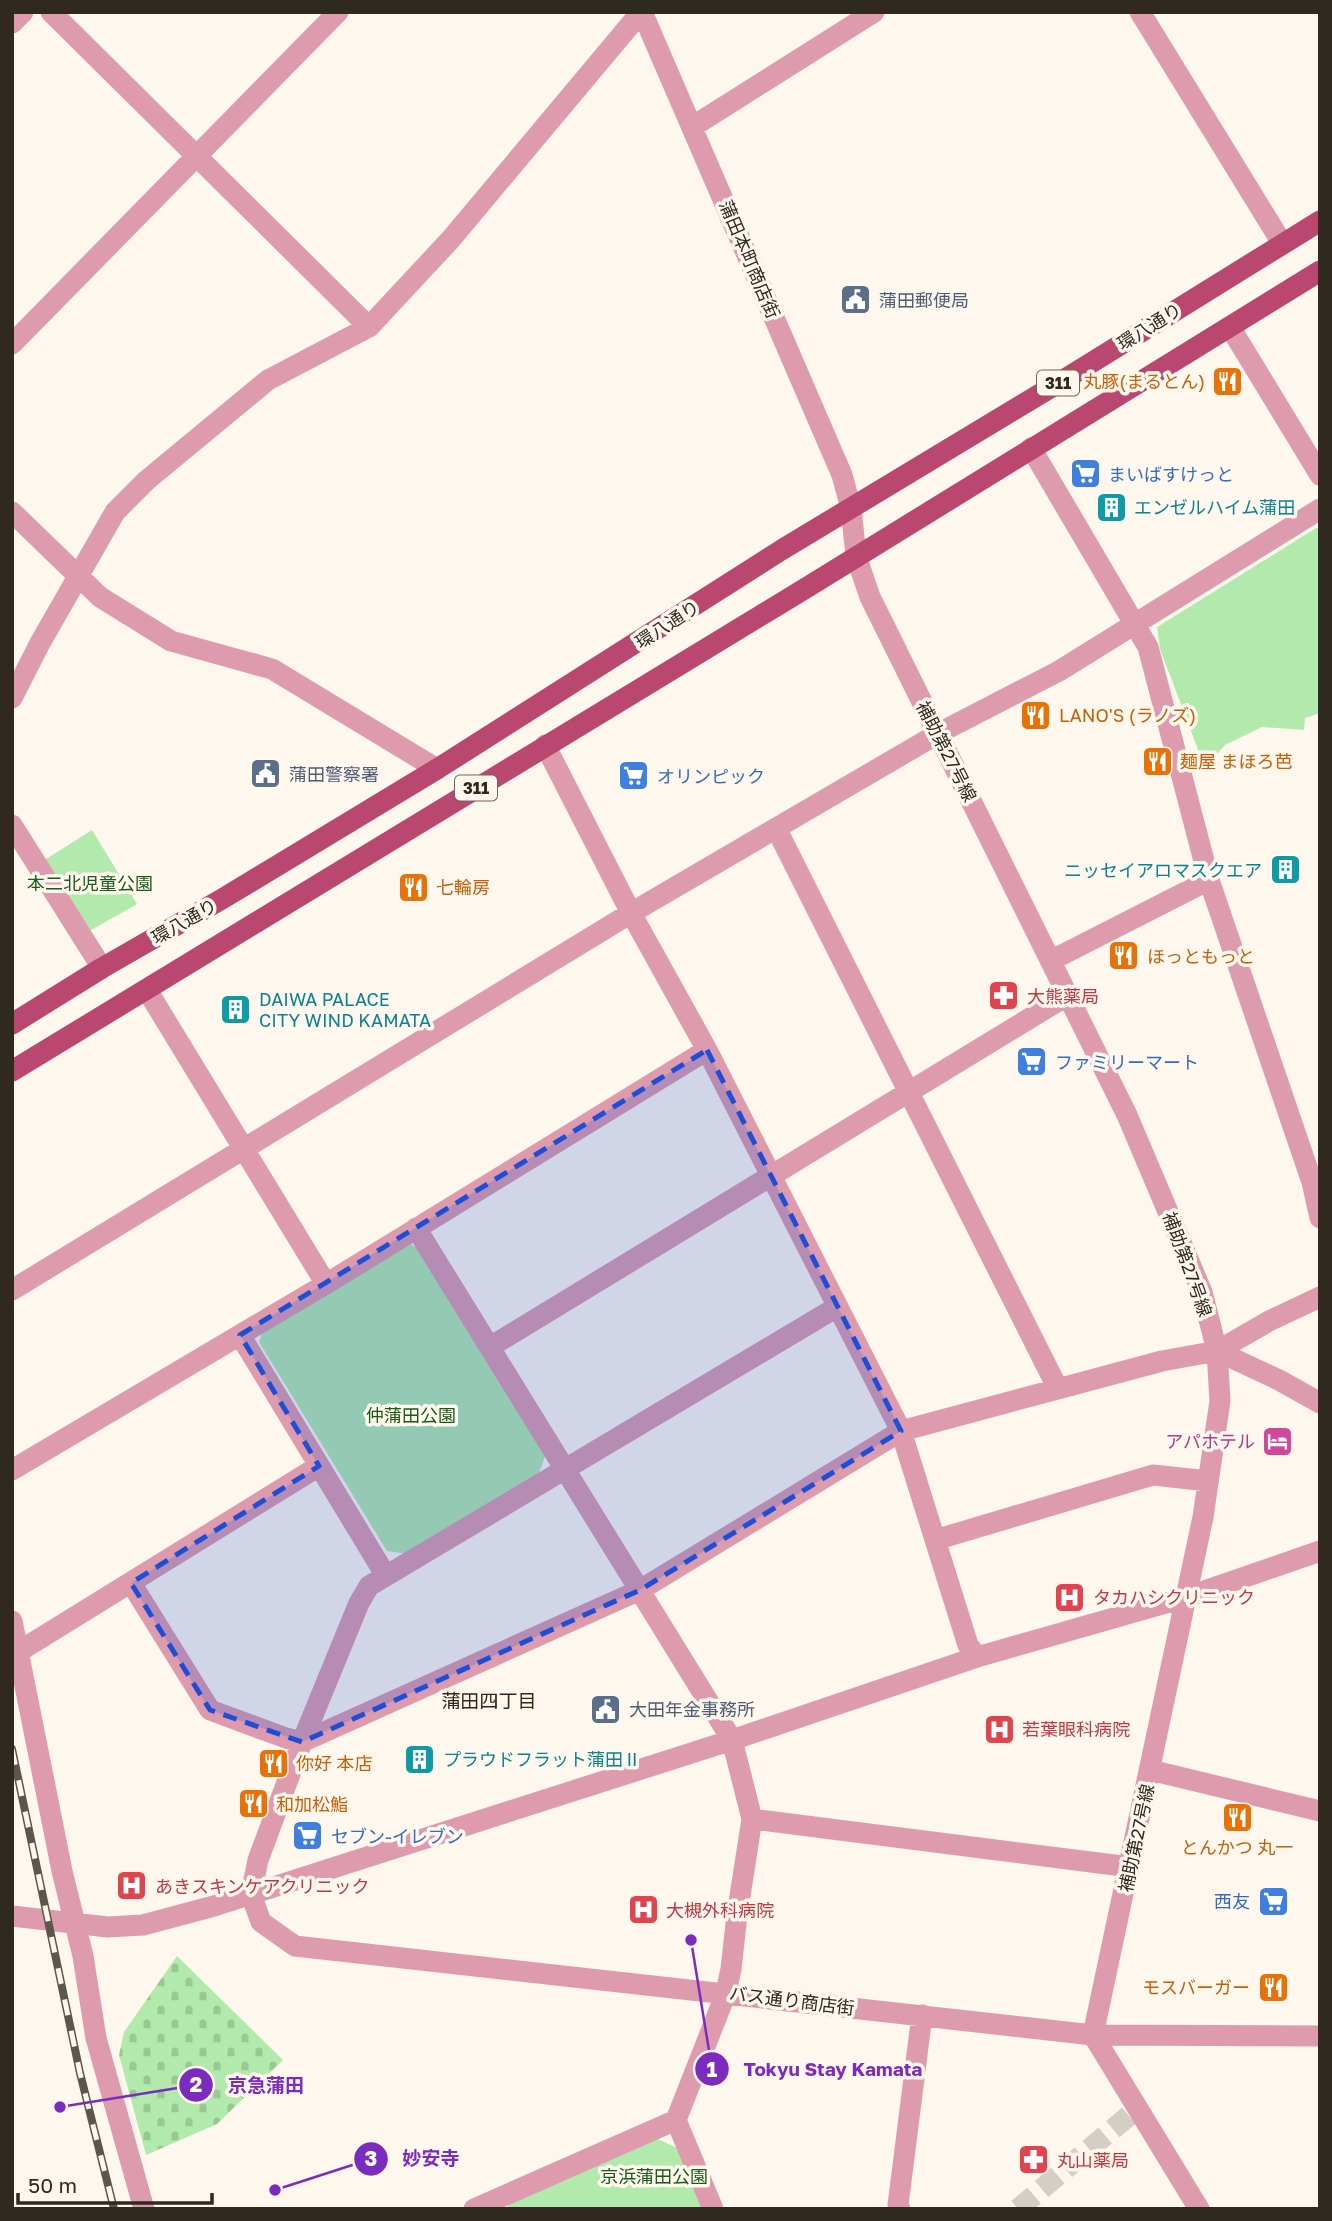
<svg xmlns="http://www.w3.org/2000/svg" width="1332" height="2221" viewBox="0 0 1332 2221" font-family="'Golos Text','Noto Sans JP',sans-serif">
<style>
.cemetery{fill:url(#cemetery-stones)}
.park{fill:#b2e9ac}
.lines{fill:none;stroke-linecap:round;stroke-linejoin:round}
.minor-tunnel{stroke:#d5cec4;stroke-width:21;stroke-dasharray:21 10;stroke-linecap:butt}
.minor{stroke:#dd9bad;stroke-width:21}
.major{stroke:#ba476f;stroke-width:21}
.rail-casing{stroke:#5c564c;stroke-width:8}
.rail{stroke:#fef7ed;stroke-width:5;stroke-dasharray:16;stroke-linecap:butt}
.marked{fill:#1d4ed8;fill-opacity:0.2;stroke:#1d4ed8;stroke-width:5;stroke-dasharray:14 9;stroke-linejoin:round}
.labels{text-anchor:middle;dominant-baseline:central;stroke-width:7;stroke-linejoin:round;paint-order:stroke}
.shield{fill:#fef7ed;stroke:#6d675d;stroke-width:2}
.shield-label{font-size:16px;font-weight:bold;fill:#2f291f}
.street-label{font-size:18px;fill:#2f291f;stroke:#fef7ed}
.service-label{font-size:18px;fill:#4e5e75;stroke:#fef7ed;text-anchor:start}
.food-label{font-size:18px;fill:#c56008;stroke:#fef7ed;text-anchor:start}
.shop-label{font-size:18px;fill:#366cbe;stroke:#fef7ed;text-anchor:start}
.culture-label{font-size:18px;fill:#0d838f;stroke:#fef7ed;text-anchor:start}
.park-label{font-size:18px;fill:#1a5c17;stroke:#fef7ed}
.health-label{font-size:18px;fill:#be3a42;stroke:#fef7ed;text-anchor:start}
.hotel-label{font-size:18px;fill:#b23c85;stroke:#fef7ed;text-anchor:end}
.neighbourhood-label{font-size:19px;fill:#342813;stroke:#fef7ed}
.leader{fill:none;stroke:#7b2cbf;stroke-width:2.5}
.callout-dot{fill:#7b2cbf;stroke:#fef7ed;stroke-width:2.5}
.mark-label{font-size:21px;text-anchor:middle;font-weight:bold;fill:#fff}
.callout-label{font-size:19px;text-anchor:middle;font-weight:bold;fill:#7b2cbf;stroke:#fef7ed;stroke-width:7;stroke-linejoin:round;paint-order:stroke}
</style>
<defs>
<pattern id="cemetery-stones" width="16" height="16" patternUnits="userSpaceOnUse" patternTransform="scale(1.75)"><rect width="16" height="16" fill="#b2e9ac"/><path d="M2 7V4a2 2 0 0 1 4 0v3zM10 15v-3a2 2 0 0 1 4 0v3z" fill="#99c894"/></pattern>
</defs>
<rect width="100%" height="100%" fill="#fef7ed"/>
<path class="cemetery" d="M177 1956 283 2060 217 2124 146 2155 119 2055 124 2032Z"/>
<path class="park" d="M1316 528 1320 529V713L1305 718 1304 730 1262 727 1225 745 1205 768 1160 649 1157 627Z
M92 830 137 904 86 933 43 861Z
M410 1244 421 1250 546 1453 539 1474 407 1554 387 1551 259 1342 262 1333Z
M658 2139 679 2149 703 2203 700 2209H506L509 2204Z"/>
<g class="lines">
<path class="minor-tunnel" d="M1018 2209 1138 2108"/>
<path class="minor" d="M51 12 369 327
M642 12 842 475 851 508 856 556 870 597 1127 1115 1202 1292 1217 1351 1220 1401 1203 1517 1093 2035 1199 2209
M1140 12 1282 243
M12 23 23 12
M692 127 874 12
M1230 327 1320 475
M12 344 338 12
M1031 448 1148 647 1209 880 1312 1182 1320 1218
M12 512 100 597 171 641 272 669 437 769
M12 698 40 643 115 512 147 480 268 380 369 327 451 239 641 12
M545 745 631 913 707 1050 901 1431 968 1645 977 1657
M12 825 102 968
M776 828 1058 1389
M1052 960 1209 880
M147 990 326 1284
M416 1228 732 1740 752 1819 737 1915 731 1969 726 1993 676 2120 713 2209
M12 1290 631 913 939 733 1059 671 1320 509
M240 1335 386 1576
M490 1347 1068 995
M1217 1351 1279 1380 1320 1403
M12 1470 326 1284 707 1050
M935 1540 1153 1475 1208 1481
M131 1583 210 1710 286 1738 302 1742 640 1590 901 1431 1162 1361 1217 1351 1269 1321 1320 1297
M12 1621 62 1871 83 1956 96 2038 144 2209
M18 1652 319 1466
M1150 1770 1320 1811
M752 1819 1130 1867
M251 1894 261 1922 295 1946 1093 2035 1320 2036
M251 1894 258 1860 302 1742 359 1603 369 1586 837 1307
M12 1916 108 1927 143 1925 214 1906 732 1740 977 1657 1187 1597 1320 1551
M474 2209 676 2120
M900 2209 898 2205 922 2015"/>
<path class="major" d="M12 1024 102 968 222 899 437 769 783 549 1070 376 1320 221
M12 1071 806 588 1320 271"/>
<defs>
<path id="rail" d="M12 1749 80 2073 114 2209"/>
</defs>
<use href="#rail" class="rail-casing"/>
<use href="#rail" class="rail"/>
</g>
<path class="marked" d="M707 1050 901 1431 640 1590 302 1742 210 1710 131 1583 319 1466 240 1335Z"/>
<defs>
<symbol id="civic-square" viewBox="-11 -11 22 22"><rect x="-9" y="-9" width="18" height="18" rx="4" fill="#5c6f8a" stroke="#fef7ed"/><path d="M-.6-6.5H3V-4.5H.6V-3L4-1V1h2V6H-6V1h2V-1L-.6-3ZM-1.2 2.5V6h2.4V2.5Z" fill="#fff"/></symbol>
<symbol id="restaurant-square" viewBox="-11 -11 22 22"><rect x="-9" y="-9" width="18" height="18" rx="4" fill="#e8710a" stroke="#fef7ed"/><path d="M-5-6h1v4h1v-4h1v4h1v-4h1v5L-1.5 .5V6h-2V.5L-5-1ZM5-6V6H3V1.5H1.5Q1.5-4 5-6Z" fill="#fff"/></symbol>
<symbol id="supermarket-square" viewBox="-11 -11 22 22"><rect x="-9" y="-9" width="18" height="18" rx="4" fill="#3f7fe0" stroke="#fef7ed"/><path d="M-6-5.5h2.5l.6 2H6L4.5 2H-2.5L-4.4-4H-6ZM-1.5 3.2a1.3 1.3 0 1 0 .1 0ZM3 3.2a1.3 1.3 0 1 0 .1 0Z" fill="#fff"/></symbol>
<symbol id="building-square" viewBox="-11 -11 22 22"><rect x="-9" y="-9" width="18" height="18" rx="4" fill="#0f9aa8" stroke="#fef7ed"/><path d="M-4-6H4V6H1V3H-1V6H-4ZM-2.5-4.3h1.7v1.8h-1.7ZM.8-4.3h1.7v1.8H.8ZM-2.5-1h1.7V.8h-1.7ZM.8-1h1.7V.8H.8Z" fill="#fff"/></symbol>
<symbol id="pharmacy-square" viewBox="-11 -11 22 22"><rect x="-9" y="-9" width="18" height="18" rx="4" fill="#e0444e" stroke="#fef7ed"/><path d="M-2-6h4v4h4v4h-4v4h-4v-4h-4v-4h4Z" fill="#fff"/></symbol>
<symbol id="hotel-square" viewBox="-11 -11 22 22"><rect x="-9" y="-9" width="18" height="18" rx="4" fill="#d1479c" stroke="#fef7ed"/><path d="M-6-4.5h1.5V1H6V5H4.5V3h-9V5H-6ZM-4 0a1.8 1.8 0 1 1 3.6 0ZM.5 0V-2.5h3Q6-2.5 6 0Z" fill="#fff"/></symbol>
<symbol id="hospital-square" viewBox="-11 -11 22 22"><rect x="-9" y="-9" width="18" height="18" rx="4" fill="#e0444e" stroke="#fef7ed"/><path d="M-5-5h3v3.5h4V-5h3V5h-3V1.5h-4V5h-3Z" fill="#fff"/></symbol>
</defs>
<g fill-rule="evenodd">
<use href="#civic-square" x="838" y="282" width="35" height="35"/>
<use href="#restaurant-square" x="1210" y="364" width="35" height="35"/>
<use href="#supermarket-square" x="1068" y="456" width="35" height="35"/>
<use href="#building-square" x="1094" y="490" width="35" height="35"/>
<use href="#restaurant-square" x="1018" y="698" width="35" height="35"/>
<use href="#restaurant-square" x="1140" y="744" width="35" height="35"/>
<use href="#civic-square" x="248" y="756" width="35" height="35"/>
<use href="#supermarket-square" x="616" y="758" width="35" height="35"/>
<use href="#building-square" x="1268" y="852" width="35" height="35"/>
<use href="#restaurant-square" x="396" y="870" width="35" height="35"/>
<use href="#restaurant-square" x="1106" y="938" width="35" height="35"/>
<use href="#pharmacy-square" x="986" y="978" width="35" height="35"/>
<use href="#building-square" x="218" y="992" width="35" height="35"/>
<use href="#supermarket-square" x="1014" y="1044" width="35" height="35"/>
<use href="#hotel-square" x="1260" y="1424" width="35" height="35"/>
<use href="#hospital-square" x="1052" y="1580" width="35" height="35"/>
<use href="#civic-square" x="588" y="1692" width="35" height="35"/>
<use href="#hospital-square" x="982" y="1712" width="35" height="35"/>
<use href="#building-square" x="402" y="1742" width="35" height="35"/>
<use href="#restaurant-square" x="256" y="1746" width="35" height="35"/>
<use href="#restaurant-square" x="236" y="1786" width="35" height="35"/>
<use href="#restaurant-square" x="1220" y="1800" width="35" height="35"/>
<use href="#supermarket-square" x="290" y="1818" width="35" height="35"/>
<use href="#hospital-square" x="114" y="1868" width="35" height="35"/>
<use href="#supermarket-square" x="1256" y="1884" width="35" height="35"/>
<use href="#hospital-square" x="626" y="1892" width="35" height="35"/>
<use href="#restaurant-square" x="1256" y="1970" width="35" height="35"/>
<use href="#pharmacy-square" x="1016" y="2142" width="35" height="35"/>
</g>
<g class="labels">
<g class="shield">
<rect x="1037" y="370.5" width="42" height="25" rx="5"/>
<rect x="455" y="775.5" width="42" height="25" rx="5"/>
</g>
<g class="shield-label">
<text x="1058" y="383">311</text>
<text x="476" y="788">311</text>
</g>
<g class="street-label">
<text transform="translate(750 259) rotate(67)">蒲田本町商店街</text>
<text transform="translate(1149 326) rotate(-32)">環八通り</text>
<text transform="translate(667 624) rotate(-33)">環八通り</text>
<text transform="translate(947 751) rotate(63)">補助第27号線</text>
<text transform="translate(184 921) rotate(-30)">環八通り</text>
<text transform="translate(1188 1264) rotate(70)">補助第27号線</text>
<text transform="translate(1136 1838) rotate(-78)">補助第27号線</text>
<text transform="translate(792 2000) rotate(7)">バス通り商店街</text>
</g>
<g class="service-label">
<text x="879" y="300">蒲田郵便局</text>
<text x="289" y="774">蒲田警察署</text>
<text x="629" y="1709">大田年金事務所</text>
</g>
<g class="food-label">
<text x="1205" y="381" text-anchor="end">丸豚(まるとん)</text>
<text x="1059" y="715">LANO'S (ラノズ)</text>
<text x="1180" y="761">麺屋 まほろ芭</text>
<text x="436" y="887">七輪房</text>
<text x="1147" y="956">ほっともっと</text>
<text x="296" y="1763">你好 本店</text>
<text x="276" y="1804">和加松鮨</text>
<text x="1237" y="1847" text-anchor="middle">とんかつ 丸一</text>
<text x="1250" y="1987" text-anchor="end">モスバーガー</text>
</g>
<g class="shop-label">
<text x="1108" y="474">まいばすけっと</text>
<text x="657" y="776">オリンピック</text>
<text x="1055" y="1062">ファミリーマート</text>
<text x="331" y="1836">セブン-イレブン</text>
<text x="1250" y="1901" text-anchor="end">西友</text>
</g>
<g class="culture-label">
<text x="1134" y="507">エンゼルハイム蒲田</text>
<text x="1262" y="870" text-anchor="end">ニッセイアロマスクエア</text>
<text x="259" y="999">DAIWA PALACE<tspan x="259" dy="21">CITY WIND KAMATA</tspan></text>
<text x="443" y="1759">プラウドフラット蒲田Ⅱ</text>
</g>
<g class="park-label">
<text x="90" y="883">本二北児童公園</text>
<text x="411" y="1415">仲蒲田公園</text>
<text x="654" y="2176">京浜蒲田公園</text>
</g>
<g class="health-label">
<text x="1027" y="996">大熊薬局</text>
<text x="1093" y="1597">タカハシクリニック</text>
<text x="1022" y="1729">若葉眼科病院</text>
<text x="155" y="1886">あきスキンケアクリニック</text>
<text x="666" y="1910">大槻外科病院</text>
<text x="1057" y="2160">丸山薬局</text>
</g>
<g class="hotel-label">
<text x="1255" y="1441">アパホテル</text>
</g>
<g class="neighbourhood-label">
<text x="489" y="1700">蒲田四丁目</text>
</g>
</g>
<path class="leader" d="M691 1940L712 2069M60 2107L196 2085M275 2190L371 2159"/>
<g class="callout-dot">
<circle cx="691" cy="1940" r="7"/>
<circle cx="60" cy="2107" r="7"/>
<circle cx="275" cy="2190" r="7"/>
<circle cx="712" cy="2069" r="18"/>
<circle cx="196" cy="2085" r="18"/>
<circle cx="371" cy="2159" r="18"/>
</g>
<g class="mark-label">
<text x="712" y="2077">1</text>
<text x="196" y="2092">2</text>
<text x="371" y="2166">3</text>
</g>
<g class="callout-label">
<text x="833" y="2076">Tokyu Stay Kamata</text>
<text x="266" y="2092">京急蒲田</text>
<text x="431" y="2165">妙安寺</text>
</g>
<rect width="1332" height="2221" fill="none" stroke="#2f291f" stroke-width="28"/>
<path d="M18 2193v10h194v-10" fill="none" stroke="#2f291f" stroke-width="3.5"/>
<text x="28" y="2193" font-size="21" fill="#2f291f" stroke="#fef7ed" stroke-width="5" paint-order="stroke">50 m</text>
</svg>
